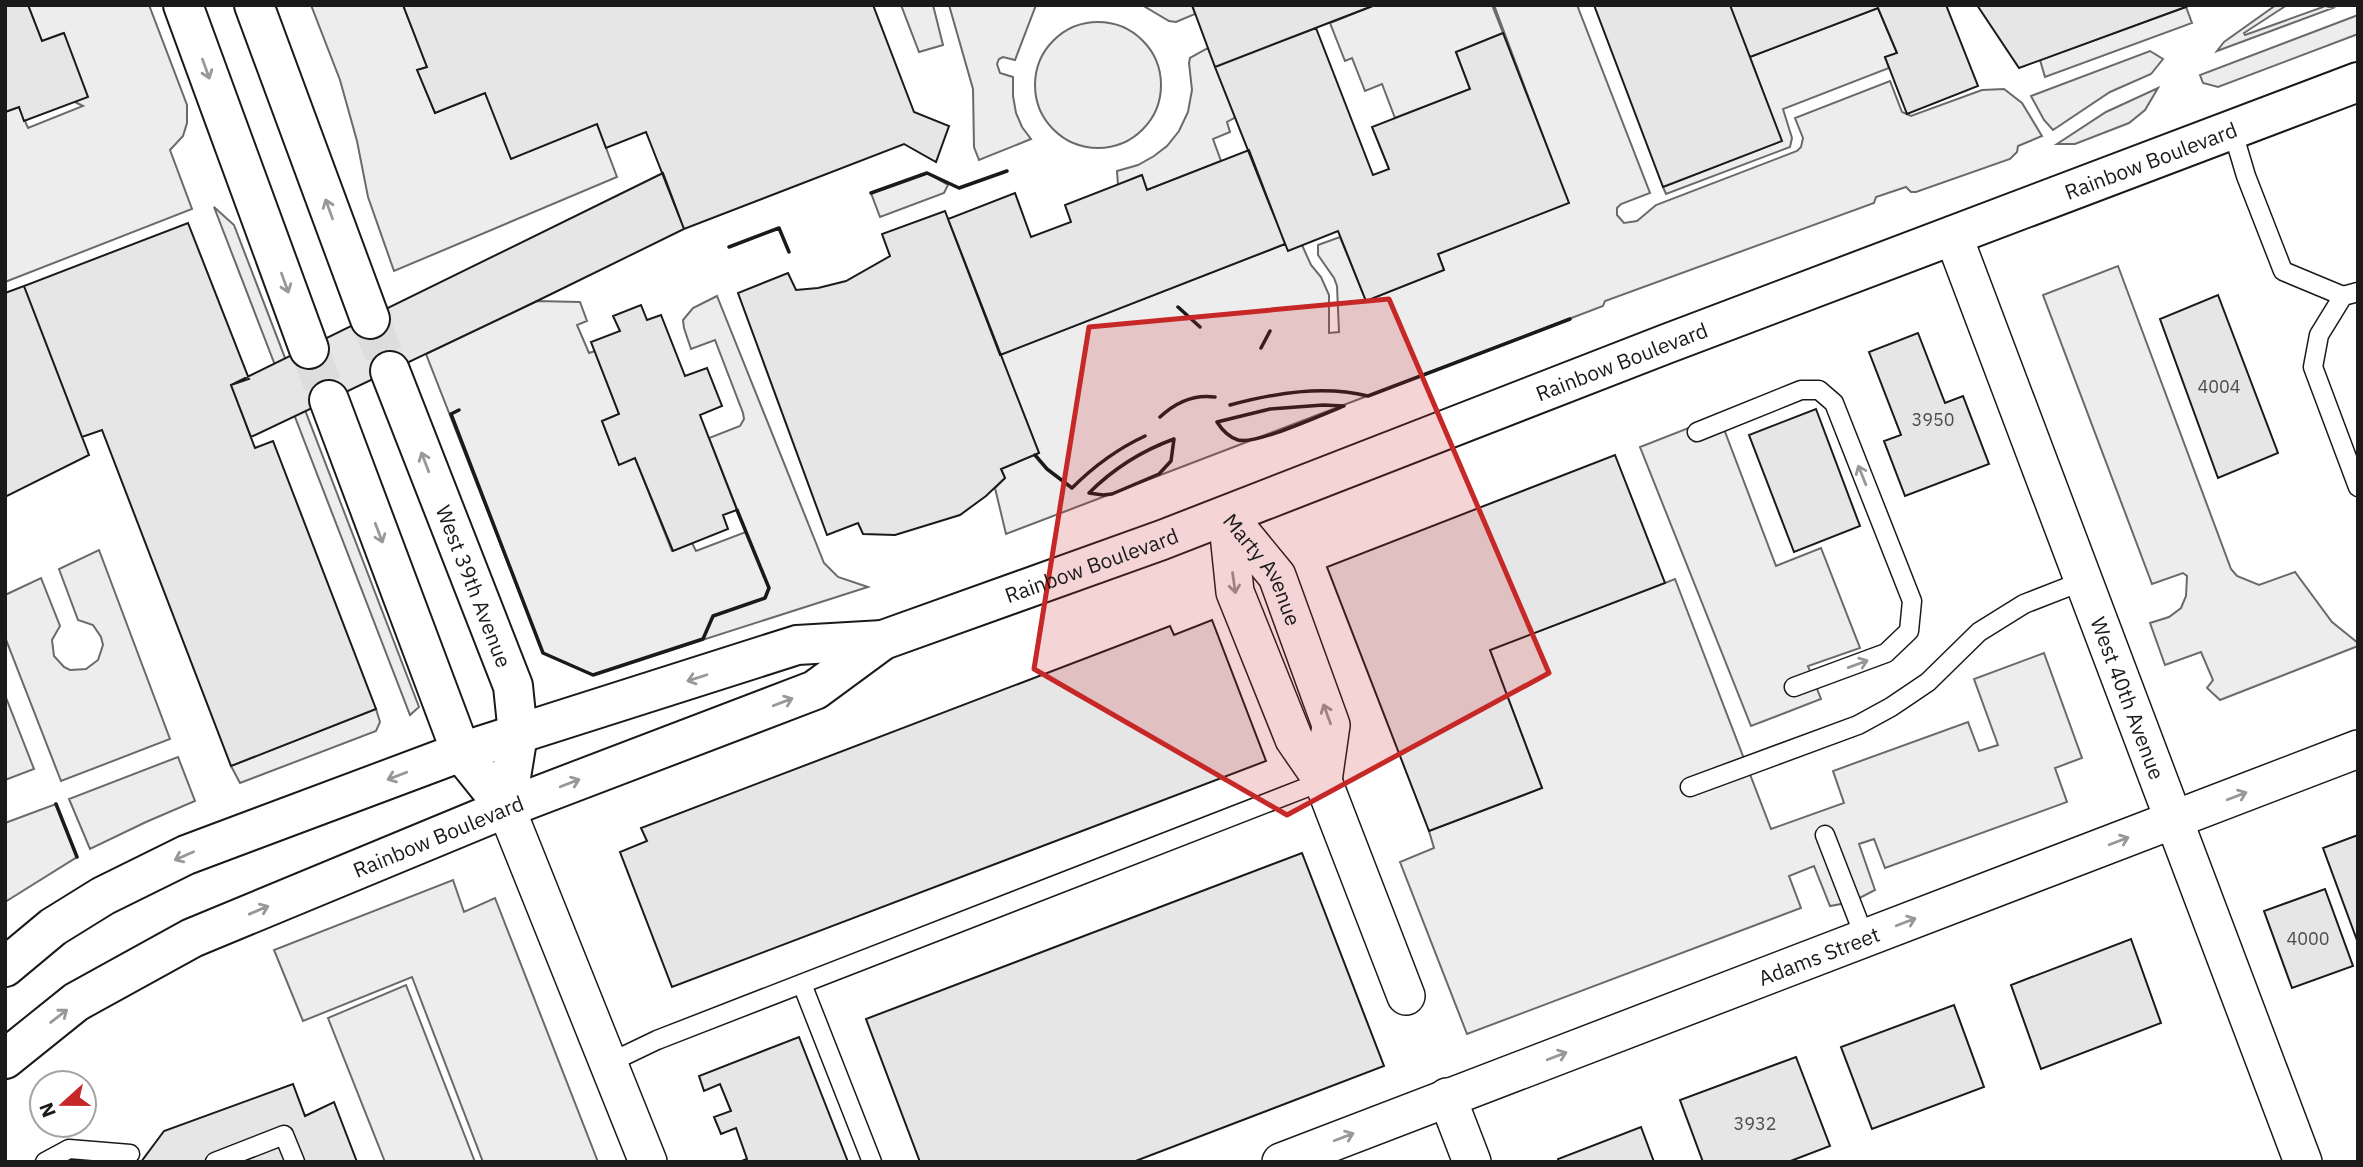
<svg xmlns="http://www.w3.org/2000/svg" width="2363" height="1167" viewBox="0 0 2363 1167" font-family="'IBM Plex Sans',sans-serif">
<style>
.built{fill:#ededed;stroke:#6a6a6a;stroke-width:2}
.building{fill:#e6e6e6;stroke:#1a1a1a;stroke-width:2}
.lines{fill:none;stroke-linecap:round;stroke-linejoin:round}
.secondary-tunnel{stroke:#ddd;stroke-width:38;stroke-dasharray:38 19;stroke-linecap:butt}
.service-casing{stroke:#1a1a1a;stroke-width:21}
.minor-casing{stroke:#1a1a1a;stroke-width:40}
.secondary-casing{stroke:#1a1a1a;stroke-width:42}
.primary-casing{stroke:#1a1a1a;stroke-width:42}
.service{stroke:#fff;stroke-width:18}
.minor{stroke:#fff;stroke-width:37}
.secondary{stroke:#fff;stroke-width:38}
.primary{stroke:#fff;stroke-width:38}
.wall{stroke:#1a1a1a;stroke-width:3.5}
.oneway{stroke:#989898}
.marked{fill:#c62828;fill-opacity:0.2;stroke:#c62828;stroke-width:5;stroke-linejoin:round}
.labels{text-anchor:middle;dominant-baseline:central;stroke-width:5;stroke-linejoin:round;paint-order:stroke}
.number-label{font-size:18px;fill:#4d4d4d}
.street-label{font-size:21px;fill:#1a1a1a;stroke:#fff}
</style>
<rect width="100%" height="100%" fill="#fff"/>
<path class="built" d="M28 5H149L187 105V123L183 136 170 150 192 209 5 282V112L19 107 28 128 83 106 75 102 63 33 42 41Z
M311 5H403L427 67 418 71 435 113 485 93 597 124 617 177 394 271 368 197 357 141 340 80Z
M901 5H933L943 45 919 52Z
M949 5H1036L1015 60 1003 57 999 59 997 64 1000 73 1013 77V96L1016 113 1022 127 1031 139 979 160 974 147 973 89Z
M1142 5H1192L1195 14 1176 22 1169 21Z
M1375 5H1492L1503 33 1456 52 1470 89 1395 118 1382 84 1365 91 1352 58 1345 61 1330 23Z
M1494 5H1577L1650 193 1621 204 1617 208V215L1624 223 1637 221 1656 205 1797 151 1801 147 1803 138 1795 118 1890 81 1902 112 1911 116 1982 90 2004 89 2022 103 2042 136 2018 146 2017 152 2010 159 1916 192H1911L1906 187 1876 197 1874 203 1605 301 1603 306 1006 534 995 488 1005 478 1001 469 1039 453 1000 355 1285 244 1302 245 1311 265 1321 277 1329 295V333L1339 332 1337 286 1334 278 1318 255V245L1340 237 1366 301 1444 270 1438 254 1568 203Z
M2276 5H2287L2244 33 2245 35 2323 7 2322 5 2333 8 2217 51 2224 42Z
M2186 7 2192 23 2045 77 2040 60Z
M1878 8 1897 53 1885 57 1889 68 1783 109 1792 138 1790 147 1666 194 1663 187 1781 141 1750 57Z
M2358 15V34L2218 87 2203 83 2200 75Z
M1035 85a63 63 0 1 1 126 0a63 63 0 1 1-126 0Z
M1208 48 1236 117 1227 122 1230 132 1213 139 1221 161 1147 190 1141 175 1118 185 1117 171 1138 165 1154 156 1167 146 1179 131 1188 112 1192 90 1189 63 1190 58Z
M2150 51 2163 59 2151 74 2110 92 2053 130 2044 120 2031 96Z
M2158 88 2145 110 2129 123 2075 144H2057L2106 112Z
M927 173 948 185 944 193 880 217 871 193Z
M214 207 234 225 419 707 410 715Z
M2118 266 2231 569 2237 576 2259 585 2295 572 2332 622 2358 643V646L2220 700 2207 688 2213 680 2201 652 2165 665 2150 623 2169 617 2181 608 2186 596 2187 576 2183 573 2152 584 2043 295Z
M717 296 824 563 838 577 868 587 593 675 543 653 426 354 537 301 580 302 587 321 577 325 589 353 595 351 619 414 602 421 619 464 635 458 672 551 692 543 696 551 746 532 709 438 740 426 744 419 743 413 715 340 691 349 684 328 683 320 693 308Z
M1719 416 1776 566 1821 548 1860 648 1808 666 1821 699 1751 726 1640 447Z
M99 550 170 739 61 781 5 637V595L41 578 60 626 52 640 54 656 64 667 70 670 86 669 98 660 103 645 101 637 93 625 78 620 59 569Z
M1675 579 1771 829 1844 803 1833 771 1968 722 1979 751 1998 745 1974 679 2044 653 2082 758 2055 768 2067 802 1885 868 1874 839 1859 844 1875 890 1852 902 1830 906 1814 866 1789 876 1801 908 1467 1034 1400 862 1434 848 1429 831 1542 788 1490 650Z
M5 695 34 769 5 780Z
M376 709 380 722 376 731 240 783 231 766Z
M178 757 195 801 146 822 90 849 69 799Z
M56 804 77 857 5 902V823Z
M453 880 464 912 495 898 598 1162H483L412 977 303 1021 274 950Z
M406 985 475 1162H385L328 1018Z"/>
<path class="building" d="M5 5H28L42 41 64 33 88 97 24 121 19 107 5 112Z
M403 5H873L914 112 949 126 936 162 904 144 684 229 646 132 606 148 597 124 511 159 485 93 435 113 417 70 427 67Z
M1192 5H1375L1215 67Z
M1594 5H1730L1782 141 1663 187Z
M1730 5H1946L1978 86 1907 114 1885 57 1897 53 1878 8 1750 57Z
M1977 5H2191L2019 68Z
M1316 28 1373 175 1389 169 1372 127 1470 89 1456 52 1503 33 1569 203 1438 254 1444 270 1366 301 1338 231 1288 251 1215 67Z
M1249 150 1285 244 1000 355 948 219 1015 193 1031 237 1071 222 1065 205 1142 175 1147 190Z
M663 173 684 229 537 301 251 437 231 385Z
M945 211 1039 453 1001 469 1005 478 986 496 960 515 895 535 863 534 858 523 827 535 738 293 788 273 796 290 818 288 846 281 890 256 882 234Z
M188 223 249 379 231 385 255 448 273 441 376 709 231 766 102 430 82 437 24 286Z
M24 286 89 455 5 497V293Z
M2218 295 2278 453 2218 478 2160 319Z
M641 305 647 320 661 315 685 376 707 368 722 406 700 415 737 510 723 515 728 529 673 551 635 458 619 465 602 421 619 414 591 342 620 331 613 316Z
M1918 333 1945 403 1963 396 1989 464 1905 496 1884 441 1901 435 1869 352Z
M1816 409 1860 526 1794 552 1749 435Z
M1615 455 1665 583 1490 650 1542 788 1429 831 1327 567Z
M1212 620 1266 761 672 987 620 852 647 841 641 828 1170 626 1174 635Z
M2358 835V943L2323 848Z
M1302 853 1384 1066 1133 1162H920L866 1019Z
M2325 889 2353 966 2292 988 2264 911Z
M2131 939 2161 1023 2041 1069 2011 985Z
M1954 1005 1984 1087 1872 1129 1841 1047Z
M799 1037 848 1162H739L747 1159 736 1128 721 1134 714 1117 731 1111 720 1084 704 1091 699 1076Z
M1796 1057 1830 1146 1788 1162H1703L1680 1100Z
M293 1084 305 1116 334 1102 357 1162H141L164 1131Z
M1641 1127 1654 1162H1559L1558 1159Z"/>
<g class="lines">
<path class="secondary-tunnel" d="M370 319 390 371
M309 349 329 400"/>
<defs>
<path id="service" d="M2232 129 2246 176 2283 271 2343 296 2358 292
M2343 296 2319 335 2313 367 2358 487
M1697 432 1801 390H1819L1834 403 1912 601 1909 631 1886 653 1794 687
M1690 787 1858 725 1891 707 1928 682 1979 632 2024 604 2083 581
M1825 835 1865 938
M802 984 872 1162
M609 1063 657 1040 1323 781
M45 1162 69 1149 130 1154
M215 1162 284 1135 295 1162"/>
<g id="minor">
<path id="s1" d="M1953 235 2303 1162"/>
<path d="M1227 515 1235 592 1294 739 1323 781 1406 996"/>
<path id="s2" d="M1227 515 1277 576 1331 725 1323 781"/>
<path d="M506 808 648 1162"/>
<path d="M1447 1097 1472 1162"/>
<path id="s3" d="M1281 1162 2358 749"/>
</g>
<g id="secondary">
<path d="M183 5 309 349"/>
<path d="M254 5 370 319"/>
<path id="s4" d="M390 371 513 686 518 734 506 808"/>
<path d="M329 400 461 752 506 808"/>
</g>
<g id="primary">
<path d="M5 967 53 927 103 896 186 855 461 752 797 645 883 640"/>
<path id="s5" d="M5 1059 76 1002 192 938 506 808 815 690 883 640 1162 540 1666 344 2358 82"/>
</g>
</defs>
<use href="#service" class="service-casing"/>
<use href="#minor" class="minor-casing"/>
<use href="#secondary" class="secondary-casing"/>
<use href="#primary" class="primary-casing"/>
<use href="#service" class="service"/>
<use href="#minor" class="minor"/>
<use href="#secondary" class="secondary"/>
<use href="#primary" class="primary"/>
<path class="wall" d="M871 193 927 173 959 188 1007 171
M729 247 779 228 789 252
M1178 307 1200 327
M1261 348 1270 331
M1230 405C1275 393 1323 385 1368 396L1570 319
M1323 405 1344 406C1324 414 1256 445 1238 440 1229 437 1222 430 1217 422L1270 409Z
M459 410 451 414 543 653 593 675 703 639 713 616 765 598 769 588 737 510
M1160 417C1176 402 1193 394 1215 397
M1174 439 1171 461 1159 474 1112 494 1103 495 1089 493C1114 468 1141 451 1174 439Z
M1035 455 1047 469 1072 488C1094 466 1117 449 1145 436
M56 804 77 857"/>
</g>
<defs><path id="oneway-shaft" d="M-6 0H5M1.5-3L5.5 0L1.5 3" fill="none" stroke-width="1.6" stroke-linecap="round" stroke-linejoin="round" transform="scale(1.75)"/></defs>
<g class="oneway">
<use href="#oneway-shaft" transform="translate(206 69) rotate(70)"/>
<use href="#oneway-shaft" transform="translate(329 209) rotate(-110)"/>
<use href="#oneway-shaft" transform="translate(285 283) rotate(70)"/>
<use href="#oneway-shaft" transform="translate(425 462) rotate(-111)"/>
<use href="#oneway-shaft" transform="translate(1862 475) rotate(-112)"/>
<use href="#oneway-shaft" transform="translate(379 533) rotate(69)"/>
<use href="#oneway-shaft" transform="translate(1234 583) rotate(82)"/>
<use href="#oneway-shaft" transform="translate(1858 664) rotate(-20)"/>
<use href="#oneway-shaft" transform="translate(697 678) rotate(162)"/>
<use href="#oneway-shaft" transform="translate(783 702) rotate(-21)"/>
<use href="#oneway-shaft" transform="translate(1327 714) rotate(-110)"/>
<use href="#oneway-shaft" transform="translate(397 776) rotate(159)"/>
<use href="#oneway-shaft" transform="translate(570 783) rotate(-21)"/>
<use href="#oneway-shaft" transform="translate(2237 796) rotate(-21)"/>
<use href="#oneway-shaft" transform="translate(2119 841) rotate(-21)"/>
<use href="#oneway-shaft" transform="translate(184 856) rotate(156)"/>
<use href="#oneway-shaft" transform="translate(259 910) rotate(-23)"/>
<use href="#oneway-shaft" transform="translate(1906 922) rotate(-21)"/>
<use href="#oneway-shaft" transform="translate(59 1016) rotate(-38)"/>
<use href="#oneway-shaft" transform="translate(1557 1056) rotate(-21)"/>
<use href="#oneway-shaft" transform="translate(1344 1137) rotate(-21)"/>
</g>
<path class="marked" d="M1389 299 1549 673 1287 815 1034 669 1089 327Z"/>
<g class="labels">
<g class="number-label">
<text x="2219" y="386">4004</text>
<text x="1933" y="419">3950</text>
<text x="2308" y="938">4000</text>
<text x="1755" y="1123">3932</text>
</g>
<g class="street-label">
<text stroke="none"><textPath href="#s5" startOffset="2334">Rainbow Boulevard</textPath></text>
<text stroke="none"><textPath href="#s5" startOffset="1768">Rainbow Boulevard</textPath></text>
<text stroke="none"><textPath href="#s5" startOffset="1200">Rainbow Boulevard</textPath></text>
<text stroke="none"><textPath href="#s2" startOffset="66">Marty Avenue</textPath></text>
<text stroke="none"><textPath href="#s4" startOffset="231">West 39th Avenue</textPath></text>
<text stroke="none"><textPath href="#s1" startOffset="495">West 40th Avenue</textPath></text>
<text stroke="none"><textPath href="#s5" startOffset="490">Rainbow Boulevard</textPath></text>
<text stroke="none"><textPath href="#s3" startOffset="576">Adams Street</textPath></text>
</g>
</g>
<rect width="2363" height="1167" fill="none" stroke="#1a1a1a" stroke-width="14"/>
<g transform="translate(63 1104) rotate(249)"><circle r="33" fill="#ffffff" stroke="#a3a3a3" stroke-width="2"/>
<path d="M0-5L12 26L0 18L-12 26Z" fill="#c62828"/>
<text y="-10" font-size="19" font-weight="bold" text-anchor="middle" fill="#1a1a1a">N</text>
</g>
</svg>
